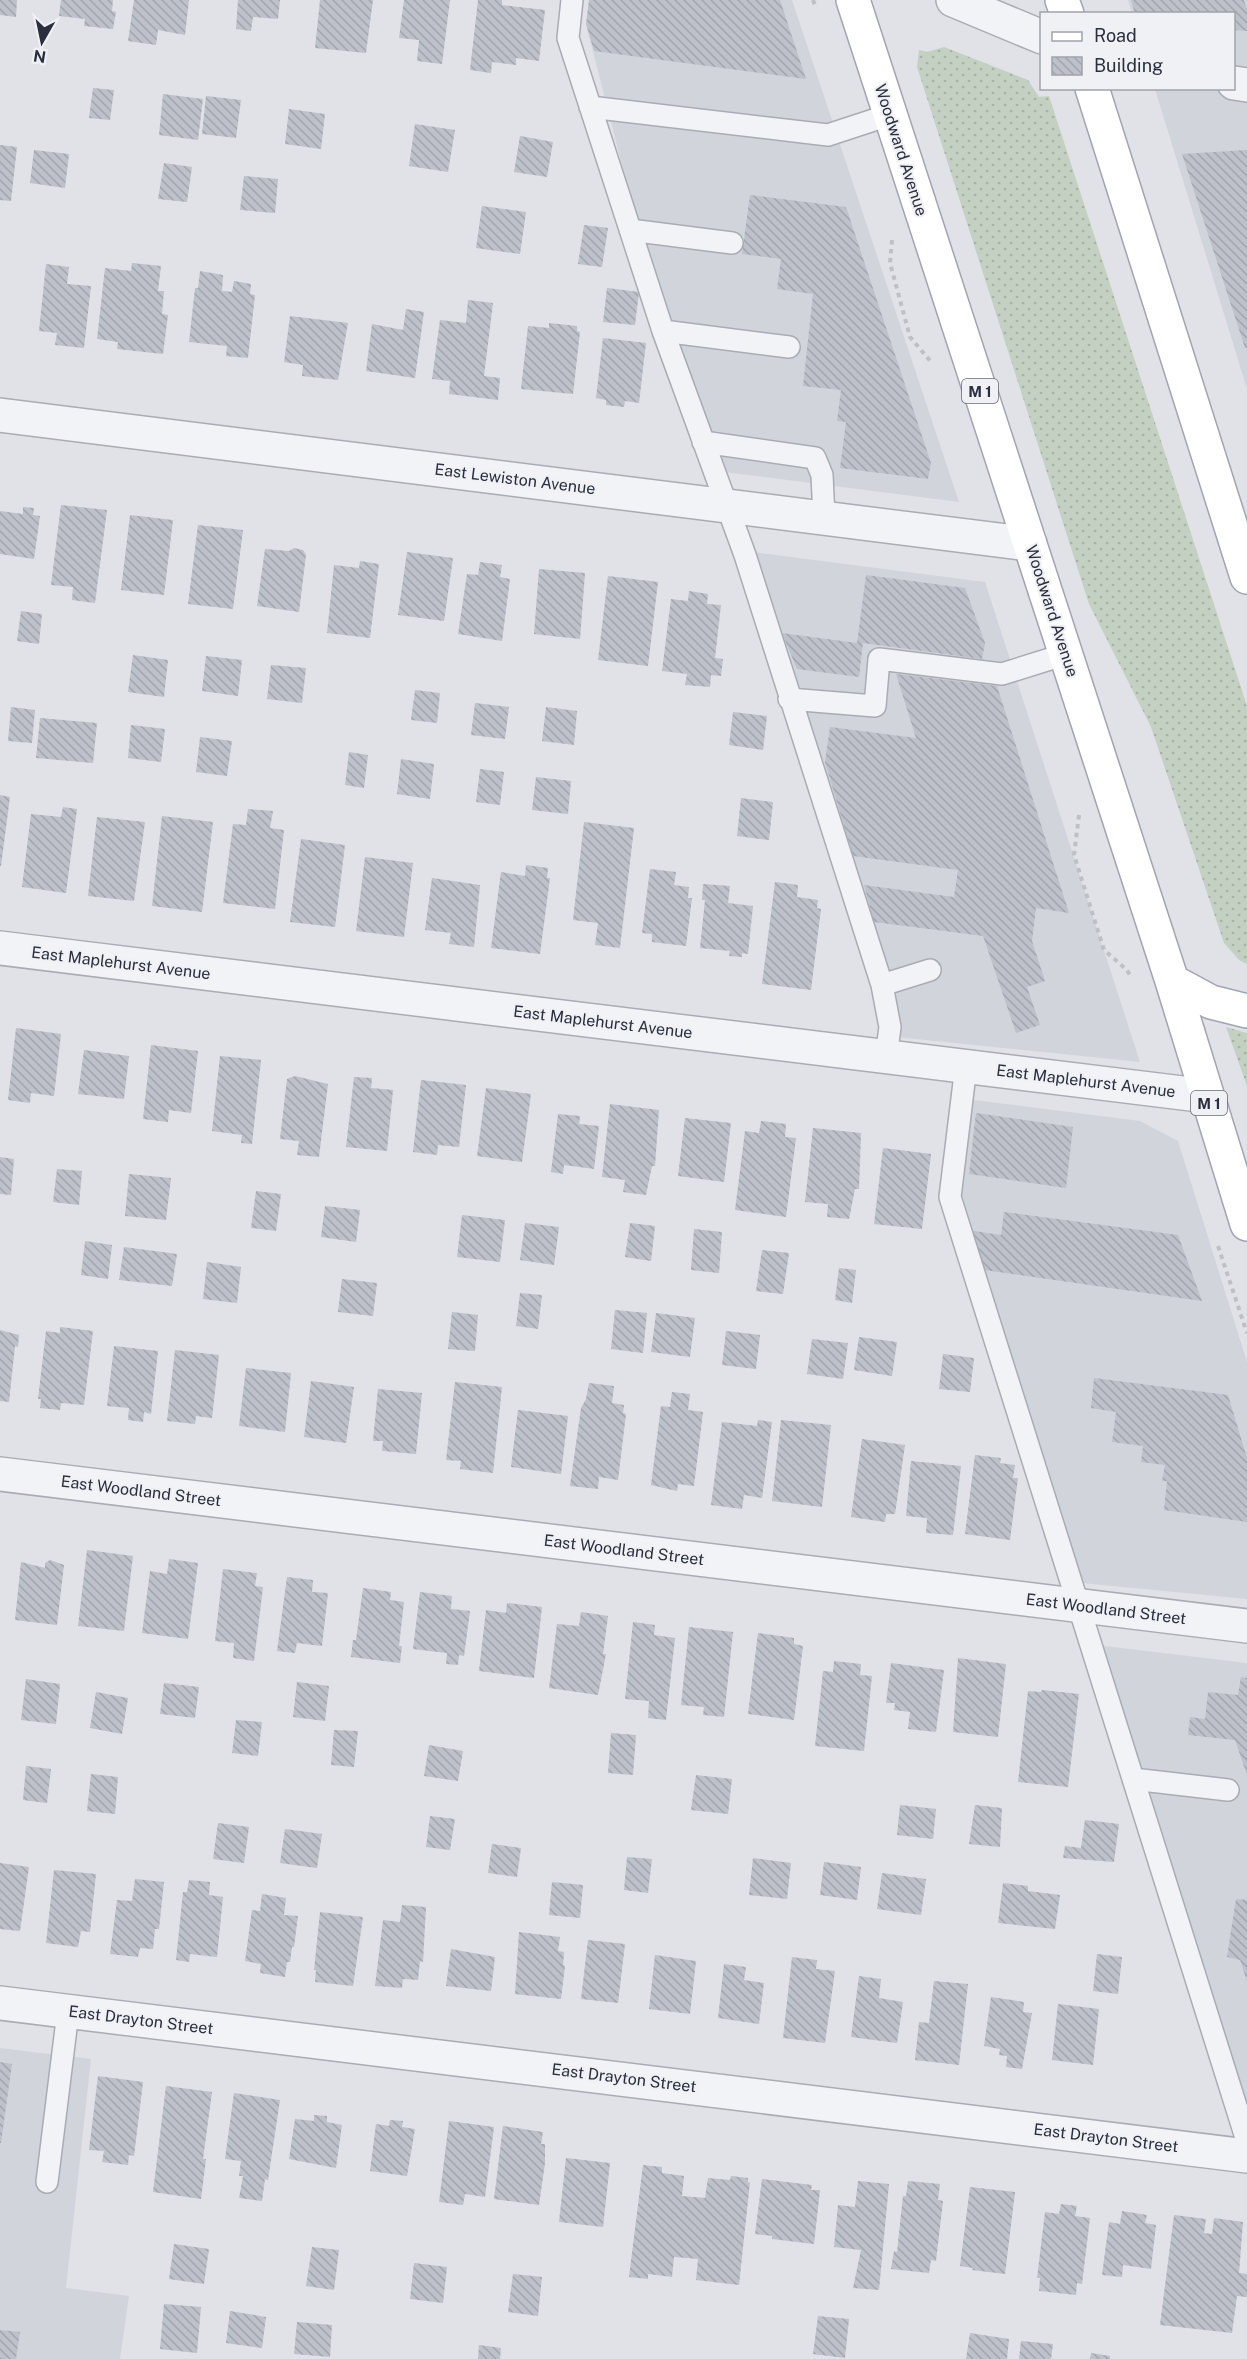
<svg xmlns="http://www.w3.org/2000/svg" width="1247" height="2359" viewBox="0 0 1247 2359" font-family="'Public Sans',sans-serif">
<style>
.built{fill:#d2d4dc}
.grass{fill:url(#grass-dots)}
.building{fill:url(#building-back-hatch)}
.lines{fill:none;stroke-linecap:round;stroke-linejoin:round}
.lane-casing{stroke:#a9acb4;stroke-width:24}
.street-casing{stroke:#a9acb4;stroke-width:36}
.primary-casing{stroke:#a1a4b2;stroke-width:36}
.path{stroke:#bec0c6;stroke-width:4;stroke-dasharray:4.5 4.5;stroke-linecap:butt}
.lane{stroke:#f2f3f6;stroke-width:21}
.street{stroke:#f2f3f6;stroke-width:33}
.primary{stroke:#fff;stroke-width:33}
.labels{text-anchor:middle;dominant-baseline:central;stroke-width:4.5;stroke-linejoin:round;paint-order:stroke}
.shield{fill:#eff1f5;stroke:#656874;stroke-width:1.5}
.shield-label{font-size:15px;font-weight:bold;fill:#2a2e3d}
.street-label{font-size:16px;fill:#2a2e3d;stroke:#eff1f5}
</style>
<defs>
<pattern id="grass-dots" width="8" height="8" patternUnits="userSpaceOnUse" patternTransform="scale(1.5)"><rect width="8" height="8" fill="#c3d0c2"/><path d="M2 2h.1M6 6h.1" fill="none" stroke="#a8b3a8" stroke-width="1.8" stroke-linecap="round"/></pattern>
<pattern id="building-back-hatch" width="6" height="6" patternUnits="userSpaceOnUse" patternTransform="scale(1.5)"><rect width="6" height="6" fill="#bec0ca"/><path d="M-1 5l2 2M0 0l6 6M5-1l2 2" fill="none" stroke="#a3a5ae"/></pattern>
</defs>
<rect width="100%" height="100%" fill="#e0e2e7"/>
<path class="built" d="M590 0H792L959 502 716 471 624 173 587 28Z
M1128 0H1247V389L1155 89 1234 88V14L1132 13Z
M744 551 985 582 1140 1062 886 1036Z
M966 1099 1140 1121 1178 1141 1247 1362V1599L1082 1583 957 1200Z
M1096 1645 1247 1663V2116Z
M0 2048 91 2059 66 2288 129 2296 120 2359H0Z"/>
<path class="grass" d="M944 47 1028 80 1039 97 1049 96 1247 706V964L1239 960 1224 943 1151 727 1089 604 917 67 919 50 927 52Z
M1226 1027 1247 1033V1086Z"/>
<path class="building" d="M0 0H17L16 17 0 15Z
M61 0H113L112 11 116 12 113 29 84 26 85 19 59 16Z
M134 0H189L185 35 158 30 156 45 128 41Z
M238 0H280L278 19 253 17 251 31 236 29Z
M320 0H373L366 53 315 48Z
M404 0H450L442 64 417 61 419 40 399 38Z
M478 0H502V5L545 10 539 61 516 58V65L492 62 491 73 470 70Z
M589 0H780L806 79 594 51 586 24Z
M1131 0H1244L1247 10V31L1234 30V14H1135Z
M93 88 114 90 110 120 89 118Z
M163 94 203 99 198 140 159 135Z
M206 96 241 100 236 138 202 134Z
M289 109 325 114 321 149 285 144Z
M415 124 455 130 448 172 409 166Z
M520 136 553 142 547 177 514 172Z
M0 145 17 147 11 201 0 200Z
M34 150 69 154 65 188 30 183Z
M1247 150V348H1245L1182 154Z
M164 163 192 167 187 202 158 199Z
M244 176 278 179 275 213 240 210Z
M750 195 846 207 931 463 928 479 840 468 846 422 837 421 841 390 803 386 813 294 777 289 781 259 742 254Z
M482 206 526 212 520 254 476 248Z
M584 225 608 228 602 267 578 264Z
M132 263 161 266 158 291H164L162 314 168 315 163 354 117 349 118 342 97 339 105 268 131 271Z
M46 264 69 267 67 284 91 286 84 348 55 345 57 333 39 331Z
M200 271 223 275 222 291 232 292 234 281 251 284 250 294 255 295 248 358 226 356 227 346 189 342 195 288H198Z
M607 288 639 292 635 325 603 322Z
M468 300 493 303 484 376 500 378 498 400 449 394 450 381 432 379 440 320 466 323Z
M406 309 424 312 415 378 366 371 372 324 403 330Z
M290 316 348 323 338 380 302 376 303 365 284 362Z
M549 323 577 326V331L580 332 573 394 521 389 528 326 549 328Z
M603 338 646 343 639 403 625 401 624 407 606 405V400L596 398Z
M61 505 107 510 95 603 72 600 73 587 51 585Z
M23 507 34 508 33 515 40 516 34 559 0 554V511L23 514Z
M130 515 173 520 164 595 121 590Z
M198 525 243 530 233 609 188 604Z
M294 548 303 550 306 555 299 612 257 606 265 549 289 551Z
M407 552 453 558 444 621 398 615Z
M360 561 379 564 370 638 327 633 334 565 359 568Z
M480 562 502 565 500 577 510 579 502 641 458 634 467 574 478 575Z
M539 569 585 573 580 639 534 634Z
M866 575 965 588 985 643 982 659 863 643 859 677 797 669 782 633 857 643Z
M608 576 658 582 648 666 598 660Z
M689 591 708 594 707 604 721 605 715 658 723 659 721 676 711 675 710 687 685 685 687 674 662 671 671 599 688 601Z
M21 611 42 614 39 644 17 641Z
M133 655 168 660 164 697 128 692Z
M206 656 242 660 238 696 202 691Z
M271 665 306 668 302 703 267 699Z
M896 674 997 686 1069 913 1036 908 1032 941 1045 981 1027 987 1040 1025 1016 1033 983 936 874 922 864 885 954 897 958 870 853 856 825 762 830 727 916 738Z
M415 690 440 693 437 723 411 720Z
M475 703 509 707 505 739 471 735Z
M11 707 35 710 32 743 8 741Z
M546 707 577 711 574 745 542 741Z
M733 712 767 716 763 750 729 745Z
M40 718 97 723 93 763 36 758Z
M131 725 165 729 161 762 128 758Z
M200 737 232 741 227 776 196 772Z
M349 752 368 755 364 788 345 785Z
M401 759 434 764 430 799 397 794Z
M480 769 504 772 500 805 476 802Z
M536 777 571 781 568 814 532 810Z
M0 795 10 797 1 866H0Z
M741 798 773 802 769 840 737 836Z
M63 807 77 809 66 893 22 887 31 814 61 817Z
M248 809 273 811 270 828 284 830 275 909 223 903 233 824 246 825Z
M162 816 213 822 202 912 152 906Z
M97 817 145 822 134 901 88 896Z
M584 822 634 828 620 948 595 945 598 923 573 920Z
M301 839 345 845 335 927 290 922Z
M365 857 413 863 404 937 356 931Z
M526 865 548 868 547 878H550L540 954 491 948 501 872 525 876Z
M650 869 676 872 674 885 689 887 688 898H692L686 946 652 942V934L642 933Z
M432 878 480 885 474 947 449 944 451 933 425 930Z
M775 882 798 885 797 897 818 900 817 908 821 909 811 990 762 984Z
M703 884 730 886 728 903 753 906 748 954 742 953V957L729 956 730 951 700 948 705 900H702Z
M16 1028 61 1034 54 1096 31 1093 30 1103 8 1100Z
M151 1045 198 1051 191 1113 169 1110 168 1122 143 1119Z
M84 1050 129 1056 124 1099 78 1094Z
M220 1056 261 1060 252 1144 241 1143 242 1135 212 1131Z
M295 1076 328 1084 319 1157 297 1155 299 1141 280 1139 287 1079Z
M354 1077 372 1078 371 1088 393 1090 387 1151 346 1147Z
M421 1080 466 1085 459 1147 438 1145 437 1155 413 1152Z
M486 1088 531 1094 522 1162 477 1156Z
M610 1104 659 1110 655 1166H652L646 1195 623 1192 625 1180 602 1177Z
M976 1113 1073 1127 1066 1188 969 1174Z
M558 1114 580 1116 579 1124 599 1126 594 1169 564 1165 563 1174 551 1172Z
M685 1118 731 1123 724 1182 678 1176Z
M761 1121 786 1124 785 1137 796 1138 786 1217 735 1210 745 1131 759 1133Z
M813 1128 861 1133 859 1189H855L849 1219 827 1217 828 1204 805 1202Z
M883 1148 931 1154 922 1229 874 1224Z
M0 1157 14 1159 11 1195 0 1194Z
M57 1169 82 1171 79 1205 53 1202Z
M129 1174 171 1178 166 1220 125 1216Z
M256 1191 281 1194 276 1231 251 1228Z
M325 1206 360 1210 356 1242 321 1237Z
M1004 1212 1178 1235 1202 1301 984 1270 968 1230 1001 1235Z
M462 1215 505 1220 500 1262 457 1257Z
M525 1223 559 1227 554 1265 520 1260Z
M630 1223 655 1226 651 1261 625 1257Z
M694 1229 722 1232 719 1273 691 1270Z
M85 1241 112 1245 108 1279 81 1275Z
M124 1247 177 1254 172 1286 119 1280Z
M762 1250 789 1253 783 1294 756 1291Z
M207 1262 241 1267 237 1303 203 1299Z
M839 1268 856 1270 852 1303 835 1300Z
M342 1279 377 1283 373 1316 338 1312Z
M520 1293 542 1295 538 1329 516 1326Z
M615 1310 647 1313 643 1353 611 1349Z
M452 1312 478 1315 475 1351 448 1349Z
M656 1313 695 1318 690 1357 651 1352Z
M60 1327 93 1331 84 1405 61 1403 60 1410 40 1408 41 1399H38L46 1331 60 1333Z
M0 1330 19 1335 18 1347 15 1346 9 1402 0 1401Z
M726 1331 760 1335 756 1369 722 1365Z
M859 1337 897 1342 892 1376 854 1370Z
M812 1339 848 1343 843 1379 807 1374Z
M114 1346 158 1351 151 1414 144 1412 143 1422 128 1420 129 1408 107 1406Z
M175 1350 219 1355 212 1418 196 1416 195 1424 167 1421Z
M943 1354 974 1358 970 1392 939 1389Z
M246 1368 291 1373 285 1432 239 1426Z
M1094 1378 1228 1395 1247 1458V1522L1164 1510 1167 1481H1162L1165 1465 1141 1462 1143 1446 1112 1442 1116 1412 1091 1408Z
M311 1381 354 1387 346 1443 304 1437Z
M455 1382 502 1387 493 1473 460 1469 461 1461 446 1460Z
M589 1383 614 1386 612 1403 624 1405 623 1413 626 1414 618 1480 599 1477 598 1489 570 1486 581 1408 586 1399Z
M378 1389 422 1393 416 1454 382 1451 383 1441H373Z
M672 1392 690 1394 688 1410 703 1412 694 1486 678 1484 677 1491 651 1485 661 1406 670 1407Z
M518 1410 568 1416 561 1474 511 1467Z
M758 1420 772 1422 762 1498 744 1495 742 1509 711 1505 722 1422 757 1426Z
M781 1420 831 1425 822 1507 772 1501Z
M862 1439 905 1445 895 1514H886L885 1522 851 1517Z
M975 1455 1001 1458 1000 1463 1015 1465 1013 1478H1018L1010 1540 965 1534Z
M911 1461 961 1466 953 1535 926 1533 927 1518 906 1516Z
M87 1550 133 1556 124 1631 78 1626Z
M169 1559 198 1563 188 1639 142 1633 150 1571 167 1574Z
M50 1560 64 1565 57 1625 15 1620 21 1562 45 1568V1563Z
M223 1569 257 1573 255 1586 263 1587 254 1661 233 1658 234 1643 215 1641Z
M287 1577 313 1580 312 1592 328 1593 322 1646 297 1643 295 1653 277 1651Z
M363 1588 391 1592 390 1600 404 1602 399 1646H402L400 1663 351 1657 353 1640H356Z
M420 1592 452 1596 451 1609 470 1611 464 1656 459 1655 458 1665 446 1664 447 1653 413 1649Z
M507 1603 542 1607 534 1678 479 1671 486 1610 506 1613Z
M581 1612 608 1616 603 1654H606L598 1695 549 1688 557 1624 579 1626Z
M633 1622 655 1625 654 1635 675 1638 666 1720 648 1718 649 1701 625 1699Z
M689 1627 733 1632 724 1717 703 1715 704 1707 681 1705Z
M758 1633 794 1638V1644L803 1646 794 1720 748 1714Z
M958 1658 1006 1664 998 1737 953 1732Z
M834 1661 861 1664 860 1675 872 1676 864 1751 815 1746 823 1671 833 1672Z
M891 1663 944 1670 936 1732 908 1729 910 1712 894 1710 895 1703H886Z
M1241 1677 1247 1678V1775L1235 1740 1188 1735 1190 1717 1205 1719 1208 1692 1238 1695Z
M26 1679 60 1684 56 1724 21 1720Z
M297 1682 329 1686 325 1721 293 1717Z
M164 1683 199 1687 195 1718 160 1714Z
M1042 1690 1079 1694 1068 1787 1018 1782 1028 1691 1041 1692Z
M96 1692 128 1698 122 1734 90 1728Z
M236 1720 262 1722 258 1756 232 1753Z
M334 1730 358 1731 354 1767 331 1765Z
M611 1733 636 1735 633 1775 608 1773Z
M429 1745 463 1751 458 1781 424 1776Z
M26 1766 51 1769 47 1803 23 1800Z
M91 1774 118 1777 115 1814 87 1811Z
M696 1775 732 1779 728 1814 691 1810Z
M900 1805 936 1809 933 1839 897 1835Z
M975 1805 1002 1808 1000 1847 969 1844Z
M430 1816 455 1819 450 1850 426 1847Z
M1085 1820 1119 1824 1114 1862 1063 1858 1065 1846 1081 1848Z
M218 1823 249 1827 244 1863 213 1859Z
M285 1829 322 1834 317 1868 280 1863Z
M492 1844 521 1848 517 1877 488 1873Z
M627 1857 652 1859 648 1893 624 1890Z
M753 1858 791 1863 787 1899 749 1895Z
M824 1862 861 1867 857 1900 820 1895Z
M0 1863 29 1867 20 1931 0 1929Z
M54 1870 96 1874 90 1932 81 1931 78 1947 46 1943Z
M882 1873 926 1879 921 1915 877 1909Z
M135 1879 164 1882 159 1929H155L153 1949 140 1948 138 1957 110 1954 117 1900 132 1901Z
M189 1880 210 1882 209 1895 223 1897 217 1957 190 1954 189 1962 176 1960 183 1892H187Z
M552 1882 583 1885 580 1918 549 1915Z
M1003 1883 1028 1886V1891L1060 1895 1055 1929 998 1923Z
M262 1894 286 1898 284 1915 298 1916 294 1947H292L290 1962H287L285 1977 260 1973 261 1964 245 1961 252 1910 260 1911Z
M1236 1899 1247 1900V1981L1240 1960 1227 1957Z
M402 1905 426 1907 423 1962 420 1961 418 1980 403 1979 402 1988 375 1986 383 1920 400 1922Z
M320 1912 363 1917 353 1986 315 1982 316 1970H314Z
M519 1932 560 1937 558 1951 564 1952 563 1965 565 1966 561 1999 515 1994Z
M588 1940 625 1944 618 2003 581 1999Z
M451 1949 495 1957 491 1991 446 1986Z
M1097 1954 1122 1957 1118 1994 1093 1991Z
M655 1955 696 1961 690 2014 649 2009Z
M792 1957 817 1960 816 1969 835 1971 825 2043 783 2038Z
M724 1964 746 1967 744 1980 764 1983 759 2024 718 2018Z
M859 1976 881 1979 879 1998 903 2002 897 2043 851 2037Z
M934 1981 968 1984 959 2065 915 2060 919 2022 929 2023Z
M991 1997 1024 2002 1023 2012 1032 2013 1022 2069 1006 2067 1007 2056 999 2055 1000 2049 984 2046Z
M1058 2004 1099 2009 1093 2065 1052 2060Z
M0 2062 12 2064 1 2143H0Z
M98 2076 143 2082 134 2156 129 2155 128 2165 102 2162 104 2151 89 2150Z
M166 2086 212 2092 203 2159H206L201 2199 153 2192Z
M234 2093 280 2100 268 2180 265 2179 262 2201 239 2198 243 2176H239L241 2161 225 2159Z
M314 2115 327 2116V2122L342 2125 336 2168 289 2159 295 2119 314 2121Z
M390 2120 403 2121 402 2127 415 2129 407 2176 370 2171 376 2124 389 2126Z
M449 2121 494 2127 485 2197 465 2194 463 2205 439 2202Z
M503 2126 543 2132 541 2144H545V2163L539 2205 494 2199Z
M566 2158 610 2163 603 2227 559 2222Z
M643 2165 662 2167V2173L684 2176 682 2196 705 2198 708 2178 730 2180 731 2176 748 2178V2183L750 2182 739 2285 696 2280 698 2259 674 2257 672 2277 648 2274V2279L629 2277Z
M762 2179 812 2185 811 2190H820L814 2244 772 2239V2236L755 2234Z
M858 2181 889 2184 879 2290 853 2288 861 2250 834 2247 838 2205 855 2207Z
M908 2181 940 2184 938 2200 943 2201 936 2261 931 2260 929 2273 891 2269 894 2251 897 2252 903 2196H906Z
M970 2187 1015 2192 1005 2274 972 2270 973 2268 960 2266Z
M1061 2204 1077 2206 1075 2216 1090 2218 1082 2284 1077 2283 1076 2295 1039 2291 1040 2278H1037L1045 2212 1059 2214Z
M1122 2211 1147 2215 1145 2223 1156 2225 1151 2269 1123 2265 1122 2277 1102 2275 1109 2222 1120 2224Z
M1174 2215 1206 2219 1204 2233 1212 2234 1214 2218 1243 2222 1239 2273 1247 2274V2297L1237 2296 1232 2333 1160 2325Z
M174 2244 209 2249 204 2284 169 2279Z
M312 2247 339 2250 334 2290 306 2286Z
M414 2263 447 2267 443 2303 410 2299Z
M513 2274 542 2277 538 2316 508 2312Z
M164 2304 201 2307 197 2353 160 2349Z
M230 2311 266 2317 262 2348 226 2343Z
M818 2316 849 2319 845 2358 813 2354Z
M297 2322 332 2325 330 2357 294 2354Z
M0 2330 20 2332 16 2359H0Z
M970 2333 1009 2339 1007 2359H966Z
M1021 2341 1053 2344 1051 2359H1019Z
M479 2345 501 2348 500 2359H478Z
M1091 2353 1110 2356V2359H1090Z"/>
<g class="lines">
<defs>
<path id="lane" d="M572 0 568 38 663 331 745 555 882 985 890 1027 886 1057
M590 107 828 135 889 115
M630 230 732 243
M663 331 789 347
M703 442 815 458 822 475 824 517
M789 699 875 706 879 659 1002 674 1066 654
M882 985 930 970
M966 1066 950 1197 1247 2141
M1133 1779 1228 1790
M47 2182 68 2012"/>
<path id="street" d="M953 0 1042 37
M1234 83 1247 85
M0 415 1030 544
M0 948 1207 1096
M0 1474 1247 1626
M0 2003 1247 2156"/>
<path id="primary" d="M853 0 1172 981 1247 1224
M1062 0 1067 14
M1092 88 1247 577
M1172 981 1211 1002 1247 1011"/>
</defs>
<use href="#lane" class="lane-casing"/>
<use href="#street" class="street-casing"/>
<use href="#primary" class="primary-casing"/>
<path class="path" d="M813 0 816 8
M892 240 890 263 910 337 932 363
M1079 815 1074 855 1104 950 1127 970 1131 977
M1218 1246 1247 1333"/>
<use href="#lane" class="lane"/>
<use href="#street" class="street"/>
<use href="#primary" class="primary"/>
</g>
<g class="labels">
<g class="shield">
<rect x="962" y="379" width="36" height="24" rx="4.5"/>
<rect x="1191" y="1091" width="36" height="24" rx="4.5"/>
</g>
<g class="shield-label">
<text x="980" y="391">M 1</text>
<text x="1209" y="1103">M 1</text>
</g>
<g class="street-label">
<text transform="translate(901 150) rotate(72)">Woodward Avenue</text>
<text transform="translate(515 479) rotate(7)">East Lewiston Avenue</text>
<text transform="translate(1052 611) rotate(72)">Woodward Avenue</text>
<text transform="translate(121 963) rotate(7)">East Maplehurst Avenue</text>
<text transform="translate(603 1022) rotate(7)">East Maplehurst Avenue</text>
<text transform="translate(1086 1081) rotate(7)">East Maplehurst Avenue</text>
<text transform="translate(141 1491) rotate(7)">East Woodland Street</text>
<text transform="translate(624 1550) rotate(7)">East Woodland Street</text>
<text transform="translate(1106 1609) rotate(7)">East Woodland Street</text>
<text transform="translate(141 2020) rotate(7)">East Drayton Street</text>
<text transform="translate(624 2078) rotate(7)">East Drayton Street</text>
<text transform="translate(1106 2138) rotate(7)">East Drayton Street</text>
</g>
</g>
<rect x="1040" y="12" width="195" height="78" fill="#eff1f5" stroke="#a0a3ab" stroke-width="1.5"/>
<rect x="1052" y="32" width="30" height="9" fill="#ffffff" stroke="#a0a3ab" stroke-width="1.5"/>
<text x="1094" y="42" font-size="18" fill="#2a2e3d">Road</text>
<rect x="1052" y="57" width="30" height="18" fill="url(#building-back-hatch)" stroke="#a0a3ab" stroke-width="1.5"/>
<text x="1094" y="72" font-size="18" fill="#2a2e3d">Building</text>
<g transform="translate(42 42) rotate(189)" stroke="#eff1f5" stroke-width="4.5" paint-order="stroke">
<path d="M0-4.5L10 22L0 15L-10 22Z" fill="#2a2e3d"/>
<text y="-9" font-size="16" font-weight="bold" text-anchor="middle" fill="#2a2e3d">N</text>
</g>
</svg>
